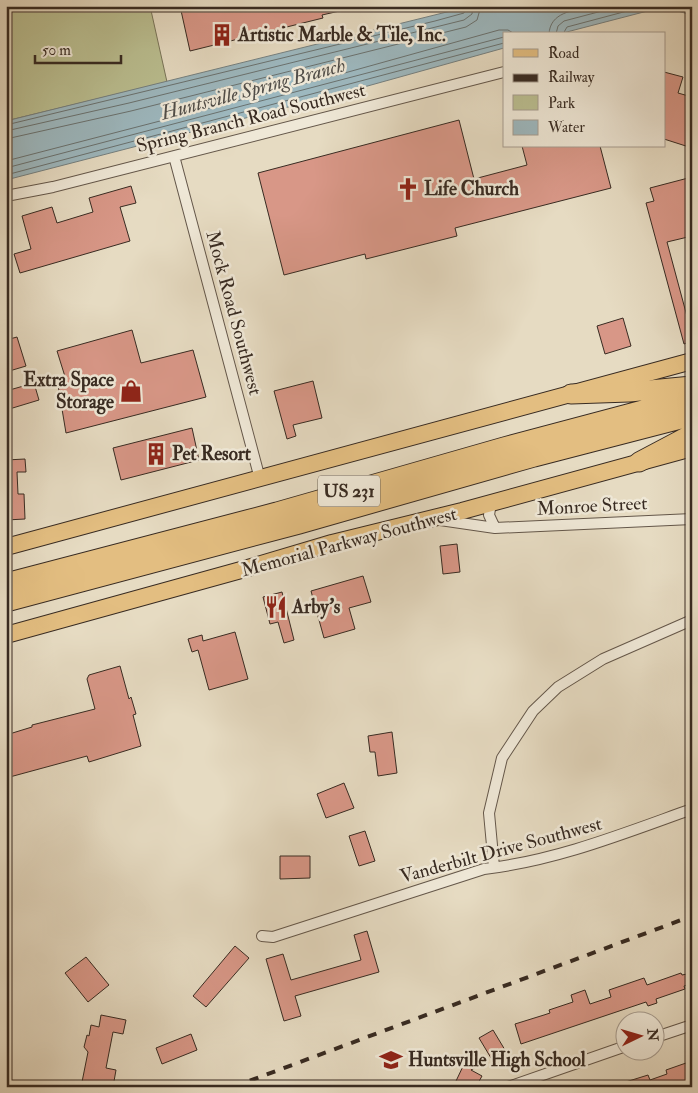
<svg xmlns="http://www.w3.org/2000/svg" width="698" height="1093" viewBox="0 0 698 1093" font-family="'IM FELL Double Pica',serif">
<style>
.green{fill:#babe90;stroke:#797459}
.water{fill:#9db8bf;stroke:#758080}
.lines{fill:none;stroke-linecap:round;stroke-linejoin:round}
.shore{stroke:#6a7270;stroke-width:1}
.building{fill:#d89787;stroke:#382b22}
.minor-casing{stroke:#64574a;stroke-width:12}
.primary-casing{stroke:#382b22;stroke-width:18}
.motorway-casing{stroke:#382b22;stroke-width:21}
.minor{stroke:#efe8d7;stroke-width:10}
.primary{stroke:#e3be81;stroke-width:16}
.motorway{stroke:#e3be81;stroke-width:19}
.rail{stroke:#382b22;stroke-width:4;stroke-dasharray:9 9;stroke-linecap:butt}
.labels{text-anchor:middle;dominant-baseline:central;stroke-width:5;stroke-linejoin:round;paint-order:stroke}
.shield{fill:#efe8d7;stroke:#6f6458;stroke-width:1}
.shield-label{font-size:18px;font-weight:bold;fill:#382b22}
.poi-label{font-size:19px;font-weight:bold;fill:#382b22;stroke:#efe8d7;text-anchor:start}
.street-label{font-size:19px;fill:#382b22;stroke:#efe8d7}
.water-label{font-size:20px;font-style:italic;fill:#514e49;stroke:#efe8d7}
</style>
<rect width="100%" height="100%" fill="#e6dbc2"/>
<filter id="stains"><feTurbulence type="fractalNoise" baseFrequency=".004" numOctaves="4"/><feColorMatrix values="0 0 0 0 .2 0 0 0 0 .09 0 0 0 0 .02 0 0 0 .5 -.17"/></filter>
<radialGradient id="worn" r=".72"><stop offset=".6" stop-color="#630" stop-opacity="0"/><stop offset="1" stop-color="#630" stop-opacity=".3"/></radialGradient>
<path class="green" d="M6 6H150L167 82 6 121Z"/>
<path class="water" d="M471 6H692V15L663 7 559 34H504V48L346 92 6 180V121Z"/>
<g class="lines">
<path class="shore" d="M549 34C550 12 573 11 590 6
M556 34 558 26 564 21 621 6
M563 34 567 27 646 6
M6 125 435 21 464 13 467 6
M6 131 129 103 464 20 472 14 473 6
M6 139 131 111 466 27 477 20 481 6
M6 161 341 74 499 30H508L515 34
M6 168 504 37
M6 175 504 43"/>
</g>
<path class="building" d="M180 6H344V10L322 15 323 18 190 51Z
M664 72 683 77 678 93 692 97V139L689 147 664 139Z
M459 120 474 179 527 165 522 146H600L611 188 455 228 457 236 366 259 365 254 284 275 258 173Z
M692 177V236L667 242 692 335V341L684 344 646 203 654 201 650 188Z
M131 186 136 203 120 207 130 241 20 273 14 254 31 249 22 216 52 207 57 223 93 212 89 198Z
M623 318 631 346 605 354 597 326Z
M132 330 141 363 193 350 206 397 66 433 58 385 67 383 57 351Z
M17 337 26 366 6 372V340Z
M313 381 322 418 293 425 296 436 287 439 274 391Z
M34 383 39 400 6 410V391Z
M192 428 199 460 121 480 113 448Z
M25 459 26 472H17L18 494H24L25 519 6 520V460Z
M457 544 460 572 443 574 440 546Z
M363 576 371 602 349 608 355 629 324 638 311 591Z
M282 592 294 640 284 643 278 622 270 624 263 597Z
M235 632 248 679 209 690 198 650 192 652 188 639 202 635 203 641Z
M120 666 129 699 131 697 136 714 133 715 141 746 89 762 87 756 6 778V735L32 727V725L95 709 87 679 89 675Z
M392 732 397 773 378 776 375 752H370L368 736Z
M344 783 354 808 326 818 317 794Z
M365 831 375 861 359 866 349 836Z
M280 856H310V878L280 879Z
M367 931 379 972 295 996 301 1016 284 1021 266 959 283 954 291 980 361 960 354 935Z
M235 946 249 958 206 1007 193 996Z
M86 957 109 985 88 1002 65 973Z
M681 973 682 975 687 974 690 984 684 986 685 989 656 999 657 1003 648 1006 646 1002 521 1044 515 1024 544 1015 550 1013 549 1010 573 1002 571 995 585 990 590 1004 611 997 609 990 644 978 647 985Z
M101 1015 126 1020 123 1034 113 1032 106 1068 116 1070 113 1087H81L88 1052 84 1047 87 1035 89 1036 91 1025 99 1027Z
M493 1030 505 1050 491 1058 479 1038Z
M191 1034 197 1050 162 1064 156 1048Z
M466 1060 478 1066 471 1070 482 1076 477 1085 473 1083 471 1087H468L456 1081Z
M686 1063 692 1085 685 1087H616V1085L648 1075 650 1080 667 1074 666 1070Z"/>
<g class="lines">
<defs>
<path id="minor" d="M174 156 260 479
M6 196 53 187 504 72
M491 503 489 515 495 528
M440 520 495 528 692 519
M494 867 489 813 502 758 533 711 558 687 603 659 692 620
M262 936 273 937 484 869C558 860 622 834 692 809
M656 1037 692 1025
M508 1087 626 1046"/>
<path id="primary" d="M6 547 692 361
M6 635 241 570 332 543 462 511 692 448"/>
<path id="motorway" d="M571 394 629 392 692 386
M639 462 692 434
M6 583 277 512 504 447 692 397
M6 602 299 524 534 457 692 416"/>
</defs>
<use href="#minor" class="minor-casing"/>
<use href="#primary" class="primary-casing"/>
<use href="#motorway" class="motorway-casing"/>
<use href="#minor" class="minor"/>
<use href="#primary" class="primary"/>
<use href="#motorway" class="motorway"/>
<path class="rail" d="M233 1087 692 916"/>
</g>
<defs>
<symbol id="building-bare" viewBox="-9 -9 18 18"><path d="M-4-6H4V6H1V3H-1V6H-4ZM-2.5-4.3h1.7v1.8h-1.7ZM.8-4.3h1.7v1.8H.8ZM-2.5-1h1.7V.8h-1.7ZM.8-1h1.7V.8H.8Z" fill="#8f2418" stroke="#efe8d7" stroke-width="2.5" paint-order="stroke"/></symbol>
<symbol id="church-bare" viewBox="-9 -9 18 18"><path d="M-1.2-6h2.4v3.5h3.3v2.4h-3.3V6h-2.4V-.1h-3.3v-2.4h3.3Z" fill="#8f2418" stroke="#efe8d7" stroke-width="2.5" paint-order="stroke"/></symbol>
<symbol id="shop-bare" viewBox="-9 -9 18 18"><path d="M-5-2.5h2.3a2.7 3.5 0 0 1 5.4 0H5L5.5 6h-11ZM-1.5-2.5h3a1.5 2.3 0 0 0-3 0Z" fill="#8f2418" stroke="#efe8d7" stroke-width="2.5" paint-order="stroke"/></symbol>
<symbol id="restaurant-bare" viewBox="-9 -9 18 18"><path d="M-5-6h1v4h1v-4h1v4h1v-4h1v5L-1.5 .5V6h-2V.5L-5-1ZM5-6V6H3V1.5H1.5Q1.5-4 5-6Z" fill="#8f2418" stroke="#efe8d7" stroke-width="2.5" paint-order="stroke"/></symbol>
<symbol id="school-bare" viewBox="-9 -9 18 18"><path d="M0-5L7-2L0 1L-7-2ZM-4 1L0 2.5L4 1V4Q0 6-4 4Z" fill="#8f2418" stroke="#efe8d7" stroke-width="2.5" paint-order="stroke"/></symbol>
</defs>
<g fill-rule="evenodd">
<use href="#building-bare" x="206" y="19" width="32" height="32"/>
<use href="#church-bare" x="392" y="173" width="32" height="32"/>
<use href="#shop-bare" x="115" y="375" width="32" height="32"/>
<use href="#building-bare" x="140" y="438" width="32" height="32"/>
<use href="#restaurant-bare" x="260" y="591" width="32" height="32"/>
<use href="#school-bare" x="375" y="1044" width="32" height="32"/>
</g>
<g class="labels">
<rect class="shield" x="318" y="475.5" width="62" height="31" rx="4"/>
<g class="shield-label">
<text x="349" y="491">US 231</text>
</g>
<g class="poi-label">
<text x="238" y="35">Artistic Marble &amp; Tile, Inc.</text>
<text x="424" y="189">Life Church</text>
<text x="114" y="380" text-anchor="end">Extra Space<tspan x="114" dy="22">Storage</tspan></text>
<text x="172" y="454">Pet Resort</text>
<text x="292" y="607">Arby's</text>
<text x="408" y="1060">Huntsville High School</text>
</g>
<g class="street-label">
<text transform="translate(251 118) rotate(-14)">Spring Branch Road Southwest</text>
<text transform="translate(234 313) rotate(75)">Mock Road Southwest</text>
<text transform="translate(592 506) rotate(-3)">Monroe Street</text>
<text transform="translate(349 542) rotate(-15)">Memorial Parkway Southwest</text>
<text transform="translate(501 850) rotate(-15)">Vanderbilt Drive Southwest</text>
</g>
<g class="water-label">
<text transform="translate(253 89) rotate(-15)">Huntsville Spring Branch</text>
</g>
</g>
<rect width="698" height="1093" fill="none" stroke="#e6dbc2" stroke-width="25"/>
<rect x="8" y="8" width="683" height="1078" fill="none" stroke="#382b22" stroke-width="2.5"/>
<rect x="12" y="12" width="673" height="1068" fill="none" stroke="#382b22"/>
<rect x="503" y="32" width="162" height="115" fill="#efe8d7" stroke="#a69c8f"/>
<rect x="513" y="49" width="25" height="8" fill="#e3be81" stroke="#a69c8f"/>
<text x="548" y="58" font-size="15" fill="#382b22">Road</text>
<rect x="513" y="74" width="25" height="8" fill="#382b22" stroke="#a69c8f"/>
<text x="548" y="82" font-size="15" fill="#382b22">Railway</text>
<rect x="513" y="95" width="25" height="15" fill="#babe90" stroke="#a69c8f"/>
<text x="548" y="108" font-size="15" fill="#382b22">Park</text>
<rect x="513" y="120" width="25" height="15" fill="#9db8bf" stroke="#a69c8f"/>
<text x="548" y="132" font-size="15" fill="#382b22">Water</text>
<g transform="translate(640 1036) rotate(85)"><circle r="24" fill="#efe8d7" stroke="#a69c8f"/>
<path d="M0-4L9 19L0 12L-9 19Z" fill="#8f2418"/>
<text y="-8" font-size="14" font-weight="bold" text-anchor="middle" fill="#382b22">N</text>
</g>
<path d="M35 55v8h86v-8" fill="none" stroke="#382b22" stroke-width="2.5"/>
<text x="42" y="55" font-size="15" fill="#382b22" stroke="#efe8d7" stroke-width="4" paint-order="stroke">50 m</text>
<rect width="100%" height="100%" filter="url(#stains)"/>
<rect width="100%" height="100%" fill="url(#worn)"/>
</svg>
